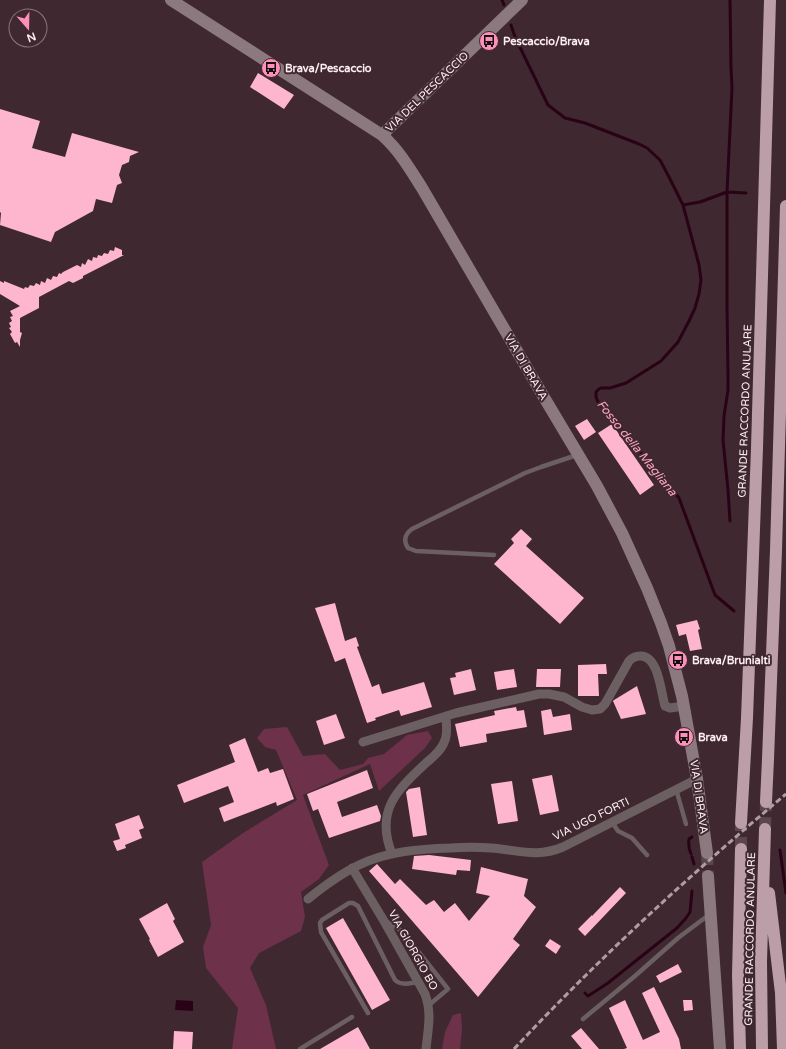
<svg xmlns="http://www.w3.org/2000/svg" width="786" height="1049" viewBox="0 0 786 1049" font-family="'Varela Round',sans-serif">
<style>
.green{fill:#6d3149}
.water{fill:#290315}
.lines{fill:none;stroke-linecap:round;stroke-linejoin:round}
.stream{stroke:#290315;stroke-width:3}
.building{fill:#feb5ce}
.secondary-tunnel{stroke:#5c464d;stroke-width:12;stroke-dasharray:12 6;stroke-linecap:butt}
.highway-tunnel{stroke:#5c464d;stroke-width:12;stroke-dasharray:12 6;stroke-linecap:butt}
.lane{stroke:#6b5f62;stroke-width:4.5}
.street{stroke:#6b5f62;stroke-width:9}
.secondary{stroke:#8b797f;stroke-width:12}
.highway{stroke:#bb9ea8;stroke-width:12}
.rail{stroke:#af9da3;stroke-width:3;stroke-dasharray:6 3;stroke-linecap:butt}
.labels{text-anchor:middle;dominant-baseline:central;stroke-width:4;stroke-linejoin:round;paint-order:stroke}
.poi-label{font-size:11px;font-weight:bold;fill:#fdeef2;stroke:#3f2830;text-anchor:start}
.street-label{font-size:11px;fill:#fdeef2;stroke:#3f2830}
.water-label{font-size:12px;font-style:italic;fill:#ffa4c5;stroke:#3f2830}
</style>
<rect width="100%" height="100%" fill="#3f2830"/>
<path class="green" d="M287 727 303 756 325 754 340 770 363 764 368 758 384 754 407 735 428 731 432 738 425 748 379 791 370 764 303 795 329 865 319 879 301 892 305 917 301 931 259 953 250 968 266 1005 276 1049H232L238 1008 206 968 203 947 211 925 202 862 243 833 297 800 276 750 265 747 257 738 264 729Z
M461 1013 462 1029 460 1049H442L445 1032 453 1015Z"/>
<path class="water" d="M176 1000 193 1001V1011L175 1010Z"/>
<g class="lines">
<path class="stream" d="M502 0 504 5
M511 25 515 37 548 105 565 118 585 123 639 144 647 148 660 160 669 177 683 205 699 265 701 280 699 294 695 308 689 321 678 342 661 361 626 383 610 388H601L599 389 596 392V397L598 402 679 498 715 595 734 611
M683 205 700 202 727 192 746 193
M730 521 728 490 723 440 724 416 728 390V375L727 306V192L732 88 731 67 730 0
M780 850 786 893
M691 854C689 849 688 845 689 839L692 837
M692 857 694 864
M585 993 588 996 608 983 677 928 686 918 690 912 692 891"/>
</g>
<path class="building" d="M258 73 294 95 284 109 250 87Z
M0 109 40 121 32 148 65 157 72 133 139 152 130 156 129 162 122 165 119 175 122 183 117 185 112 203 96 199 93 211 55 232 51 242 0 225 1 213 0 212Z
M115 247 122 250V255H124L83 276V278L73 283 69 281 39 297V308L20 318V332L22 333 20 340V347L17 342 15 343 10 334 12 332 9 328 11 327 9 323 12 321 10 317 13 316 10 311 20 306 0 294V281L4 283V281L24 289 25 287 28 288 30 285 34 286 36 283 40 285 41 281 45 283 47 278 51 280 53 276 57 277 59 273 61 274 63 272 77 265 81 267 82 263 85 265 88 259 92 261 93 257 97 258 98 255 102 256 104 253 108 254 110 250 114 251Z
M587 419 596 432 584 440 575 426Z
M612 424 654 485 640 495 598 433Z
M521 529 532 539 526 546 584 598 560 624 494 564 514 543 511 539Z
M335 603 345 641 356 637 359 646 357 647 372 687 379 684 382 694 424 682 432 707 401 716 399 710 375 718 376 720 367 723 345 658 335 662 315 608Z
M697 620 700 629 698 630 702 649 690 651 686 634 679 636 676 625Z
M606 664 607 674H598L599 696H578V665Z
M471 669 476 690 454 695 450 678 456 677 455 673Z
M514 669 517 687 497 690 494 672Z
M537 669H561L560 687H536Z
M637 686 646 714 621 719 613 701 614 700Z
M516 707 517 711 524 710 527 727 486 734 487 742 460 747 455 724 495 715 494 711Z
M551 709 553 717 570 714 572 730 544 735 541 711Z
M336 714 345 738 324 745 316 721Z
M245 738 258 772 268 768 270 773 283 769 294 799 277 806 276 802 224 822 219 808 234 802 228 786 184 803 177 785 235 762 229 745Z
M367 770 373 788 337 802 342 817 377 805 381 816 380 821 329 838 318 809 313 811 307 794Z
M552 775 559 811 540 815 532 779Z
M512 781 518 821 498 824 491 784Z
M420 787 427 835 413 837 406 792 409 789Z
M139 815 144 828 139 830 142 838 125 845 126 848 117 851 113 841 120 839 115 824Z
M429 855 471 860 470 871 457 870 456 875 412 869 414 856Z
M377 864 395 884 400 879 426 905 434 900 444 912 455 903 469 921 490 896 476 893 481 867 528 879 524 896 536 907 513 939 520 945 478 997 369 871Z
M620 887 626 893 585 936 578 929 592 915V916Z
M167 903 175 919 173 921 184 942 158 957 149 940 150 939 139 919Z
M343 918 390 1000 372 1010 326 928Z
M550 939 561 946 556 954 545 946Z
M678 964 682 972 660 983 656 976Z
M654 987 679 1039 681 1049H624L627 1048 609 1008 625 1000 643 1040 660 1032 642 993Z
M683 1000H692L693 1010 684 1011Z
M358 1027 370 1049H320Z
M581 1028 599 1049H582L571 1036Z
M174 1031 193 1032 192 1049H173Z"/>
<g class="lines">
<path class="secondary-tunnel" d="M707 853 708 876"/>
<path class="highway-tunnel" d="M765 829 766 802
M741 849V823"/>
<path class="lane" d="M494 555 416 551 408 548C403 541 405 534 412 529L525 473 541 467 577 455
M676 789 686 824
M612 822 618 831 632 838 647 855
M387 922 402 931 448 989 429 1005
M368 1013 321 932 320 923 322 920 349 903H353L358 906 395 980C401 986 410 983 418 982
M583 1019 635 976 678 938 710 914
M300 1049 352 1017"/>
<path class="street" d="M363 742 456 713 539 694H549L564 697 582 707 592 710 600 709 605 704 629 661C632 658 636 656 640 656 659 655 661 694 665 706L670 708 684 706
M392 854C375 811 396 791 426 763 433 757 442 750 445 740 448 733 446 723 446 716
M352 868 384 921 425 994C432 1013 428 1029 426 1049
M308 899C324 886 340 874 359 865 388 851 420 849 451 848 464 847 478 847 491 848 518 850 537 858 563 847L697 779"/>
<path class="secondary" d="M171 0 382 135C399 150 410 169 422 188L545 399 597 486 622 533 647 588 661 623 669 646 682 696 697 779 707 853
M382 135 522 0
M708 876 720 1049"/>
<path class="highway" d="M766 802 768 759 776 550 786 206
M741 823 747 718 757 448 770 0
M769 893 781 993 783 1049
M740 1049 738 975 741 849
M762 1049 761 961 765 829"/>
<path class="rail" d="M514 1049C599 958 691 874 786 794"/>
</g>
<defs>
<symbol id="bus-disc" viewBox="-11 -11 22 22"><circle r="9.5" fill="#ff8eb9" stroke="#3f2830"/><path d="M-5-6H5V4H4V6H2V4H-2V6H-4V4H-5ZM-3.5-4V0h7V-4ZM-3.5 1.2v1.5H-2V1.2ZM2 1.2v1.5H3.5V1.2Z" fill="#111"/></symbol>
</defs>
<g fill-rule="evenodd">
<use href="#bus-disc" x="478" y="30" width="22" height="22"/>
<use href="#bus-disc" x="260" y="57" width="22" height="22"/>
<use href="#bus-disc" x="667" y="649" width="22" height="22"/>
<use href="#bus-disc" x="673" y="726" width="22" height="22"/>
</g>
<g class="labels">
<g class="poi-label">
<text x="503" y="41">Pescaccio/Brava</text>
<text x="285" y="68">Brava/Pescaccio</text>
<text x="692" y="660">Brava/Brunialti</text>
<text x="698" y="737">Brava</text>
</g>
<g class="street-label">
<text transform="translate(427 92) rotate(-44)">VIA DEL PESCACCIO</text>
<text transform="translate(526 367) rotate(60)">VIA DI BRAVA</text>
<text transform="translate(745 411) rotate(-88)">GRANDE RACCORDO ANULARE</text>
<text transform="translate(699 797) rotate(82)">VIA DI BRAVA</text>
<text transform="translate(591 819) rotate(-26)">VIA UGO FORTI</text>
<text transform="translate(750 939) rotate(-89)">GRANDE RACCORDO ANULARE</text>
<text transform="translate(413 950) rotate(61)">VIA GIORGIO BO</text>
</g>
<g class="water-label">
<text transform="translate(637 448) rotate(51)">Fosso della Magliana</text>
</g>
</g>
<g transform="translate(28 28) rotate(160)"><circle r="19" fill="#3f2830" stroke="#8b777e"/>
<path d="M0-3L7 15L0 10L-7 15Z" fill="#ff8eb9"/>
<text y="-6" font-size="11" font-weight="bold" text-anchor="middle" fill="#fdeef2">N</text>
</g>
</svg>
